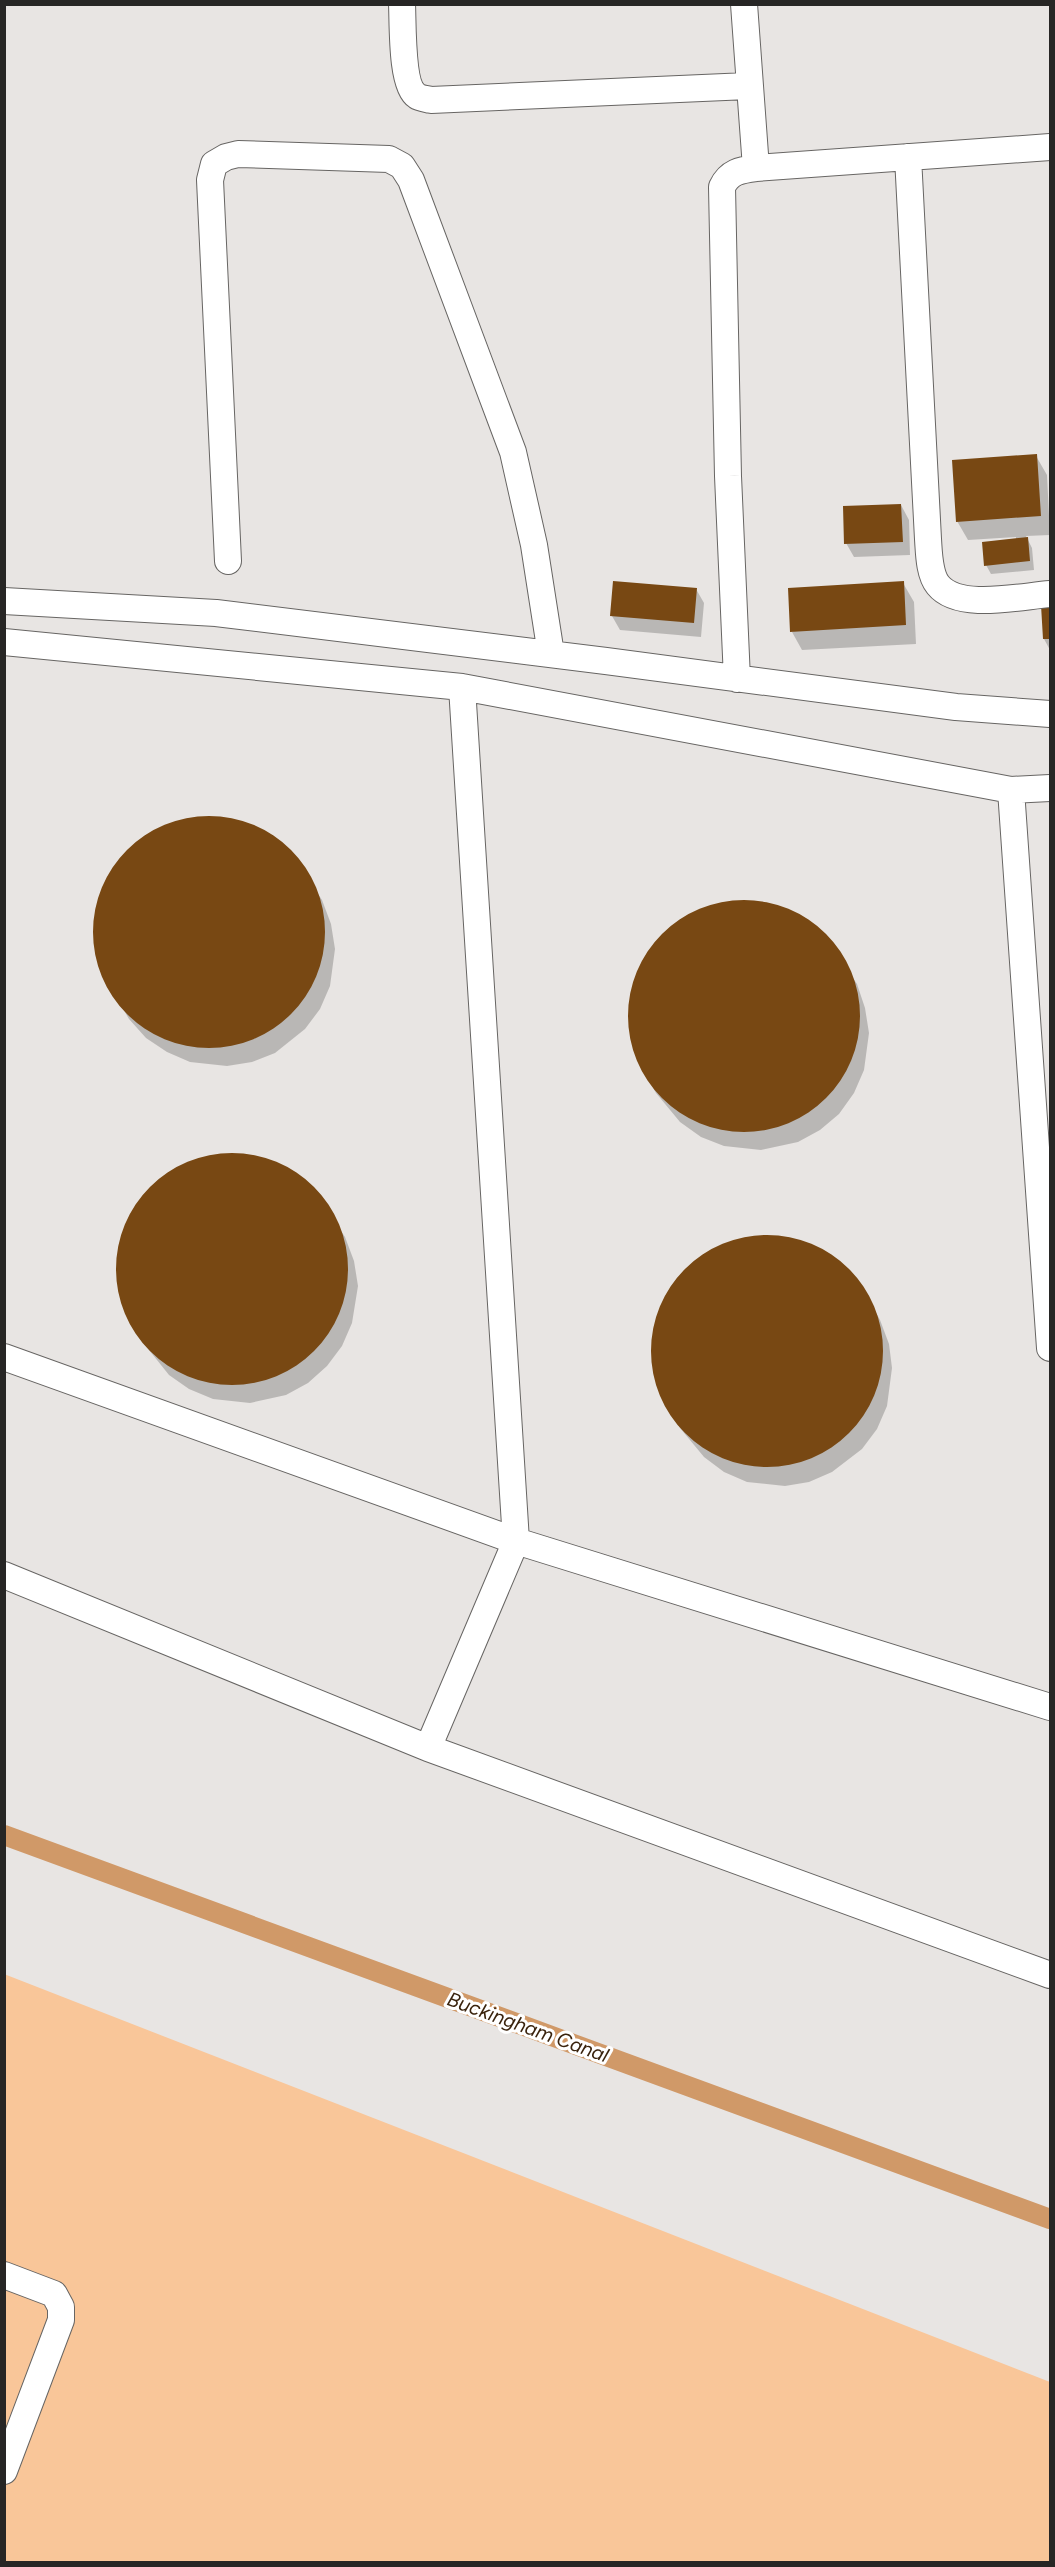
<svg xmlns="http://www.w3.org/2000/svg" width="1055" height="2567" viewBox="0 0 1055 2567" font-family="Figtree,sans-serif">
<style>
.grass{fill:#f9c699}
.shadow{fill:#0003}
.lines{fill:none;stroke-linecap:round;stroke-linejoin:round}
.canal{stroke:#d09968;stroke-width:20}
.building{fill:#784813}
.minor-casing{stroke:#676563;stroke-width:28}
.minor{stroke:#fff;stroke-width:26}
.labels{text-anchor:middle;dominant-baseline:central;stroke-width:6;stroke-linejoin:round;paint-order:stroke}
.water-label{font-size:20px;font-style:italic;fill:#3a230d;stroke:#fff}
</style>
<rect width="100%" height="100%" fill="#e8e5e3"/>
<path class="grass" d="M4 1974 1050 2382V2562H5Z"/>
<path class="shadow" d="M1036 456 1047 475 1050 535 1026 536 1032 548 1034 570 991 574 986 565 1016 540V537L968 540 957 521Z
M901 505 909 520 910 555 854 557 846 543Z
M903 583 914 602 916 644 802 650 792 632Z
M696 589 704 603 701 637 620 630 612 616Z
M1050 606V650L1044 639 1042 607Z
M197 818H222L246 823 269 834 289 850 322 900 331 924 335 949 330 986 320 1009 305 1029 275 1053 252 1062 227 1066 190 1062 167 1052 146 1038 129 1019 105 978 96 941 97 916 103 891 122 859 140 841 161 828Z
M744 901 781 908 804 919 823 934 857 984 865 1008 869 1033 864 1070 854 1093 839 1114 820 1130 798 1142 761 1150 724 1146 701 1137 680 1122 656 1093 645 1073 635 1050 630 1025 631 1000 637 976 648 953 664 934 684 918 707 908Z
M232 1154 257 1157 281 1165 312 1187 345 1237 354 1261 358 1286 352 1323 342 1346 327 1366 308 1383 286 1395 250 1403 213 1399 189 1389 169 1375 145 1345 133 1326 123 1302 119 1278V1253L126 1228 144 1195 162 1178 184 1165 207 1157Z
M755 1237 780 1238 804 1243 827 1254 846 1269 869 1300 880 1320 889 1344 892 1368 887 1406 877 1429 862 1449 832 1472 809 1482 785 1486 747 1482 724 1472 704 1457 680 1428 658 1385 653 1361 657 1323 665 1299 679 1278 697 1261 719 1247Z"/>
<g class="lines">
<path class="canal" d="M4 1835 1050 2219"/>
</g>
<path class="building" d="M1037 454 1041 516 956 522 952 460Z
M901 504 903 542 844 544 843 506Z
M1028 537 1030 561 984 566 982 542Z
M613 581 697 588 694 623 610 616Z
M904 581 906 625 790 632 788 588Z
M1041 605H1050V639H1043Z
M93 932a116 116 0 1 1 232 0a116 116 0 1 1-232 0Z
M628 1016a116 116 0 1 1 232 0a116 116 0 1 1-232 0Z
M116 1269a116 116 0 1 1 232 0a116 116 0 1 1-232 0Z
M651 1351a116 116 0 1 1 232 0a116 116 0 1 1-232 0Z"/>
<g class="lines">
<defs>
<path id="minor" d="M402 4C403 23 401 86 417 96 420 98 427 99 431 100L748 86
M744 4 756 168
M908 157 928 539C929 553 929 574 938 585 959 611 1021 596 1050 594
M228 561 210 180 214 164 226 157 238 154 389 159 402 166 411 180 513 452 534 545 551 654
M4 601 216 613 606 661 956 707 1050 714
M4 642 462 687 1011 790 1050 788
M737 679 728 476 722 187C729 172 740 170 756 168L1050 147
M1011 790 1050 1348
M4 1357 516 1541 1050 1707
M4 1575 428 1748 1050 1975
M428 1748 516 1541 462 687
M4 2275 54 2294 61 2307V2320L4 2471"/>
</defs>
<use href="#minor" class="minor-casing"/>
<use href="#minor" class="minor"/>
</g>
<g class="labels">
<g class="water-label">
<text transform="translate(528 2027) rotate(20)">Buckingham Canal</text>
</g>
</g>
<rect width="1055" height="2567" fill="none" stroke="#272625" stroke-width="12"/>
</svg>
